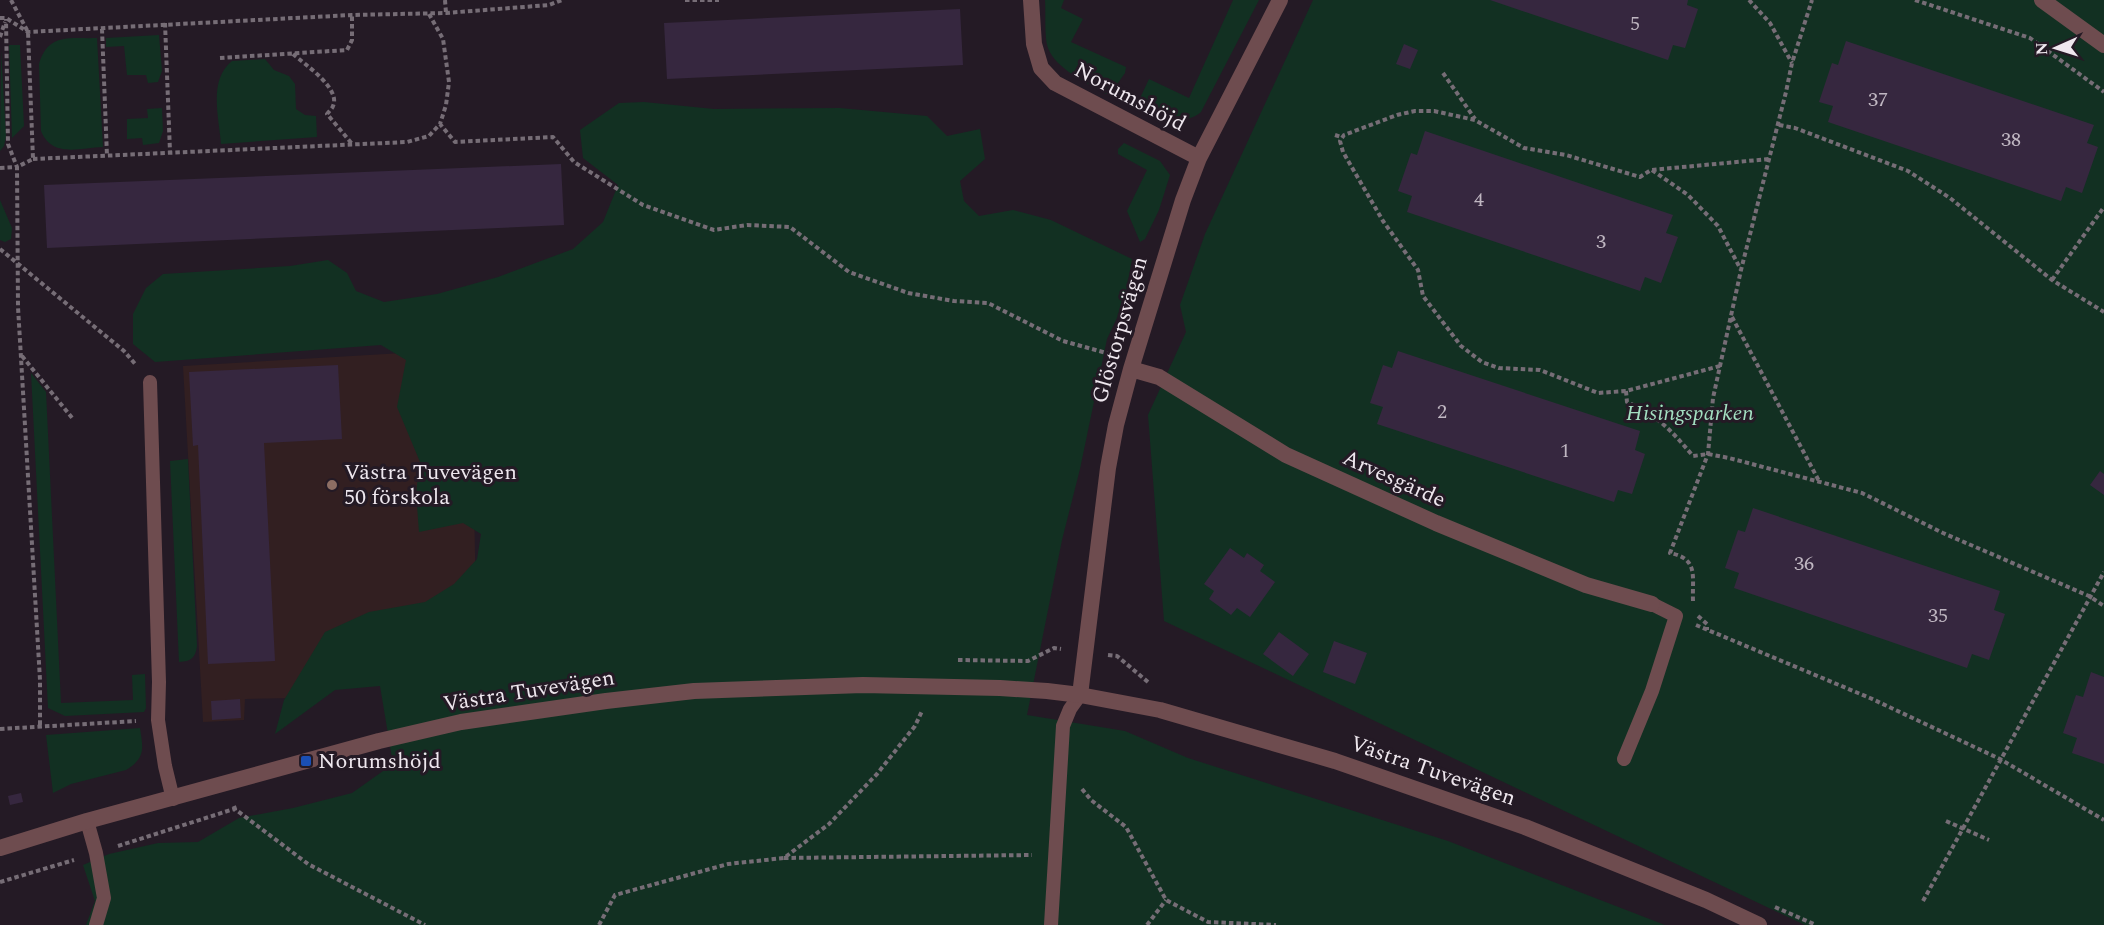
<svg xmlns="http://www.w3.org/2000/svg" width="2104" height="925" viewBox="0 0 2104 925" font-family="Spectral,serif">
<style>
.education{fill:#321f21}
.green{fill:#123022}
.building{fill:#36273f}
.lines{fill:none;stroke-linecap:round;stroke-linejoin:round}
.path{stroke:#766d76;stroke-width:4;stroke-dasharray:4.5 3;stroke-linecap:butt}
.service{stroke:#6e4c4f;stroke-width:14}
.minor{stroke:#6e4c4f;stroke-width:16}
.education-dot{fill:#8d6e63;stroke:#241a25;stroke-width:2}
.transit-dot{fill:#1a4fb4;stroke:#241a25;stroke-width:2}
.labels{text-anchor:middle;dominant-baseline:central;stroke-width:6;stroke-linejoin:round;paint-order:stroke}
.number-label{font-size:20px;fill:#c0b7c2}
.street-label{font-size:22px;fill:#eee7ee;stroke:#241a25}
.park-label{font-size:22px;font-style:italic;fill:#a3dfc1;stroke:#241a25}
.poi-label{font-size:22px;fill:#eee7ee;stroke:#241a25;text-anchor:start}
</style>
<rect width="100%" height="100%" fill="#241a25"/>
<path class="education" d="M471 349 476 604 294 698 245 699 244 720 203 722 183 366Z"/>
<path class="green" d="M1045 0H1064L1061 8 1083 19 1071 42 1126 67 1125 73 1111 93 1107 94 1103 93C1085 81 1056 69 1048 48 1044 38 1046 11 1045 0Z
M1233 0H1259L1201 112C1185 127 1143 121 1141 96L1149 79 1189 98Z
M1313 0H2104V925H1805L1164 621 1148 415 1186 332 1180 305 1205 234Z
M159 35 162 71 158 82 148 83 146 75H127L124 46 106 47V38Z
M97 38 103 147C79 148 52 158 41 131L39 64C48 33 69 39 97 38Z
M9 45H20L24 126 12 138Z
M1 50 6 136 4 146 0 151Z
M265 59 274 70 289 76 295 84 296 109 305 115 316 116 317 137 221 144C219 117 208 80 232 61Z
M644 102 714 109 840 108 927 116 947 136 980 129 985 159 960 181 964 201 979 216 1013 210 1051 220 1132 259 1124 303 1107 339 1080 469 1062 540 1027 715 1125 731 1188 758 1448 841 1665 925H86L95 901 83 865 109 854 158 843 198 842 239 818 293 808 352 793 393 764 380 686 335 690 275 734 284 700 325 632 369 612 425 602 454 584 477 559 481 534 463 523 419 532 416 493 420 462 397 407 406 360 381 345 155 362 133 344V314L146 288 163 274 290 266 328 260 347 273 356 291 384 302 437 294 498 277 573 249 603 222 618 185 583 158 580 130 619 103Z
M162 108 163 131 159 143 143 145 142 138 127 139V119L148 118 147 109Z
M1124 143 1160 161 1170 175 1159 210 1145 239 1140 242 1127 211 1147 170 1118 154V149Z
M0 200 12 228 11 239 5 242 0 240Z
M31 373 46 392 61 703 133 700 132 675 145 674 146 708 144 712 65 716 48 708Z
M188 459 197 646C195 659 191 661 179 662L170 461Z
M140 728C143 748 146 758 126 770L71 784 53 793 46 735Z"/>
<path class="building" d="M1490 0H1688L1687 5 1698 9 1685 48 1673 45 1668 60Z
M960 9 963 65 667 79 664 23Z
M1846 41 2094 125 2087 143 2098 147 2082 193 2066 187 2061 201 1828 122 1833 106 1819 102 1832 63 1838 65Z
M1404 44 1418 50 1410 69 1396 64Z
M1425 131 1673 215 1666 233 1678 237 1661 283 1645 277 1640 291 1407 212 1412 196 1398 191 1411 153 1417 155Z
M561 164 564 225 47 248 44 185Z
M1398 351 1640 431 1635 450 1645 454 1632 494 1618 490 1614 502 1377 424 1383 407 1370 403 1383 365 1392 368Z
M338 365 342 439 264 443 275 661 208 664 198 445 193 446 189 372Z
M2100 471 2104 474V495L2090 485Z
M1753 508 2000 591 1994 610 2005 614 1989 660 1972 654 1967 668 1734 588 1739 573 1725 568 1738 530 1745 532Z
M1230 548 1244 558 1247 553 1264 565 1260 571 1275 582 1250 617 1237 608 1231 615 1209 599 1214 591 1204 584Z
M1279 632 1309 654 1293 676 1263 654Z
M1334 641 1367 653 1355 684 1323 672Z
M2091 672 2104 677V764L2072 753 2077 738 2063 733 2076 695 2083 697Z
M240 699 241 718 212 720 211 701Z
M21 793 23 802 10 805 8 796Z"/>
<g class="lines">
<path class="path" d="M11 0 28 32 33 159 17 167 18 307 40 680V725
M445 0 446 13
M685 0H719
M1749 0 1770 23 1792 63
M1915 0 2030 38 2104 92
M429 14 443 39 449 82 446 105 440 124
M0 18H6L28 32 352 15 446 13 549 5 562 0
M165 23 170 152
M102 29 107 156
M0 37 5 22
M293 54C304 64 341 88 333 106 332 109 329 111 327 114L353 145
M220 58 347 50 352 40V15
M1443 73 1475 119
M1779 125 1795 128 1908 171 1950 198 2052 280 2104 312
M1335 135 1341 137
M33 159 407 142 429 136 440 124 455 142 553 137 574 162 643 205 714 230 747 225 790 227 849 272 908 293 954 301 988 303 1063 341 1110 354
M0 168 17 167 8 144 6 19
M1652 170 1688 195 1718 226 1741 270
M0 249 124 351 136 365
M2052 280 2104 207
M1732 317 1820 483
M22 356 73 419
M1720 366 1626 391 1598 393 1540 370 1499 368 1482 362 1461 346 1423 296 1418 270 1383 221 1343 152 1340 141 1344 135 1397 115 1415 111H1434L1475 120 1524 148 1566 155 1640 177 1651 170 1769 159
M1626 391 1627 402C1659 417 1670 429 1693 456L1708 454 1729 458 1862 493 1943 533 2089 596 2104 606
M1693 601C1692 576 1699 559 1670 553L1708 454 1713 398 1741 270 1786 92 1792 63 1812 0
M1698 616 1707 624V630
M1696 625 1870 698 2000 759 2104 820
M1108 655 1117 656 1148 682
M958 660 1028 661 1054 648 1061 649
M0 729 136 721
M1082 789 1091 800 1126 827 1166 900 1208 922 1276 925
M234 806 235 809 308 864 425 925
M1946 821 1989 840
M118 846 237 808
M784 858 1032 855
M0 882 74 860
M1923 901 2104 572
M1775 907 1816 925
M599 925 615 895 728 864 784 858 829 824 877 774 915 726 922 711
M1147 925 1166 900"/>
<path class="service" d="M150 382 159 682 158 720 165 766 173 799
M1624 759 1652 691 1676 616 1652 604
M87 821 96 853 104 898 96 925
M1051 925 1063 726 1070 709 1080 695"/>
<path class="minor" d="M1031 0 1034 44 1041 68 1055 83 1199 158
M2042 0 2104 45
M1131 369 1159 377 1286 455 1436 523 1586 585 1652 604
M1080 695 1108 468 1116 425 1131 369 1183 200 1199 158 1280 0
M0 848 87 821 379 741 461 722 606 701 694 691 863 685 1000 688 1047 691 1080 695 1160 710 1335 761 1525 827 1706 900 1759 925"/>
</g>
<circle class="education-dot" cx="332" cy="485" r="6"/>
<rect class="transit-dot" x="300" y="755" width="12" height="12" rx="3"/>
<g class="labels">
<g class="number-label">
<text x="1635" y="24">5</text>
<text x="1878" y="100">37</text>
<text x="2011" y="140">38</text>
<text x="1479" y="200">4</text>
<text x="1601" y="242">3</text>
<text x="1442" y="412">2</text>
<text x="1565" y="451">1</text>
<text x="1804" y="564">36</text>
<text x="1938" y="616">35</text>
</g>
<g class="street-label">
<text transform="translate(1130 97) rotate(28)">Norumshöjd</text>
<text transform="translate(1120 330) rotate(-74)">Glöstorpsvägen</text>
<text transform="translate(1394 479) rotate(24)">Arvesgärde</text>
<text transform="translate(529 691) rotate(-9)">Västra Tuvevägen</text>
<text transform="translate(1433 771) rotate(19)">Västra Tuvevägen</text>
</g>
<g class="park-label">
<text x="1690" y="413">Hisingsparken</text>
</g>
<g class="poi-label">
<text x="344" y="472">Västra Tuvevägen<tspan x="344" dy="25">50 förskola</tspan></text>
<text x="318" y="761">Norumshöjd</text>
</g>
</g>
<g transform="translate(2056 48) rotate(267)" stroke="#241a25" stroke-width="4.5" paint-order="stroke">
<path d="M0-4.5L10 22L0 15L-10 22Z" fill="#eee7ee"/>
<text y="-9" font-size="16" font-weight="bold" text-anchor="middle" fill="#eee7ee">N</text>
</g>
</svg>
